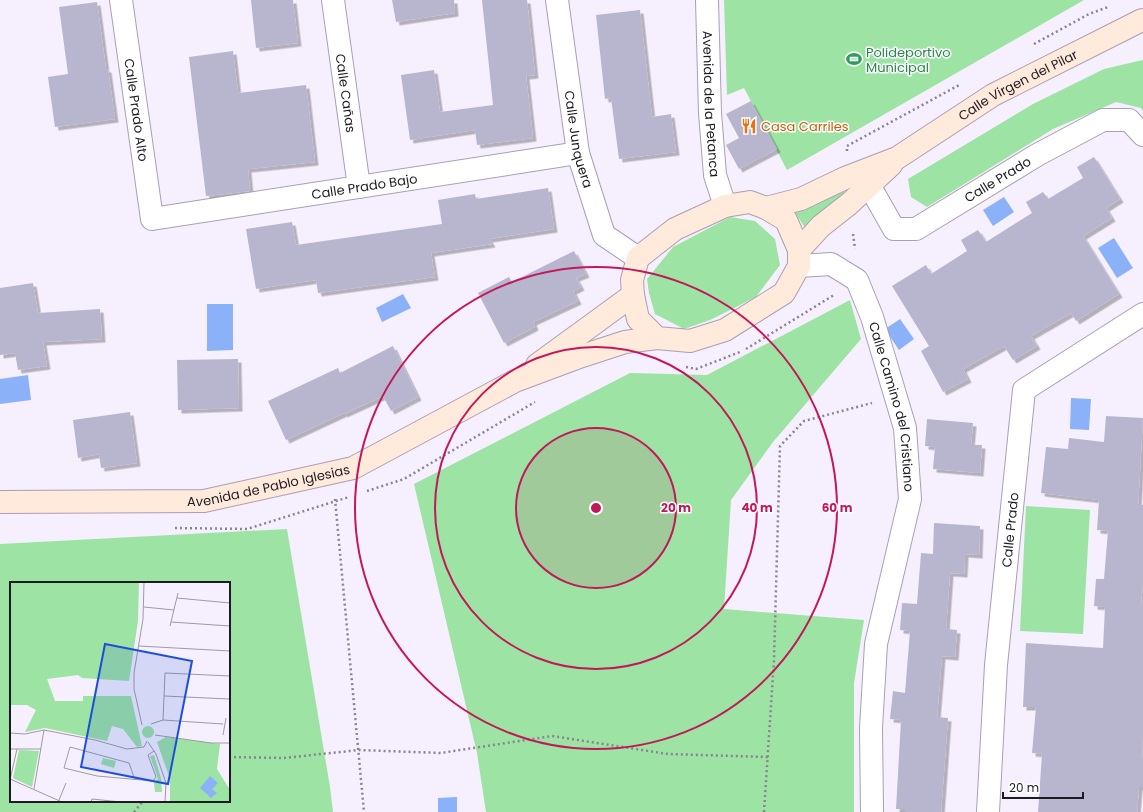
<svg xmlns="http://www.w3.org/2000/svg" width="1143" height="812" viewBox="0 0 1143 812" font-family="Poppins,sans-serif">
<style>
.green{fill:#9de3a4;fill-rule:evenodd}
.water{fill:#8bb2f9}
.building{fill:#b8b6cf;filter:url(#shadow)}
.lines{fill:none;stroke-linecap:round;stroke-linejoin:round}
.street-casing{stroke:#aa9fb5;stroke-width:24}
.secondary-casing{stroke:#aa9fb5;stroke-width:24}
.path{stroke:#8a848f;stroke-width:2.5;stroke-dasharray:2 3;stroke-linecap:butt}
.street{stroke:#fff;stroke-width:22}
.secondary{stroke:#ffeadb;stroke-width:22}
.ring{fill:none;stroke:#c2185b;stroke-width:2}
.labels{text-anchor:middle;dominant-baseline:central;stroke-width:3;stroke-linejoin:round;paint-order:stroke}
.leisure-label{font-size:13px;fill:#27864d;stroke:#fff;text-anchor:start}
.street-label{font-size:13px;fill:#1e1a22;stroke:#fff}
.food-label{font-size:13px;fill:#c56008;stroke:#fff;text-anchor:start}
.inset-road{fill:none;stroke:#a09aa5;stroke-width:1}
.view{fill:#1d4ed8;fill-opacity:0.15;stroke:#1d4ed8;stroke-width:2}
.inset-edge{fill:none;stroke:#1e1a22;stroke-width:2}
.centre{fill:#c2185b;stroke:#fff;stroke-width:2}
.ring-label{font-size:12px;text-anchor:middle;font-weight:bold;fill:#c2185b;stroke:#fff;stroke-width:3;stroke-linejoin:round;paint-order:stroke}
</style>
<defs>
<filter id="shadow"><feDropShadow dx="3.5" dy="3.5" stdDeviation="0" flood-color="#0004"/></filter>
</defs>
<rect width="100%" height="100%" fill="#f6effd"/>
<path class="green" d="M724 0H1084L787 170 744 88 727 95Z
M1143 60V111L1141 108 1116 102 1053 129 927 207 911 197 908 179 1033 104 1104 69Z
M843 190 845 198 807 231 794 211Z
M730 217 755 221 775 239 780 265 756 297 710 320 684 329 655 314 649 293 647 279 673 247Z
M850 300 861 339 773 442 731 500 724 609 864 620 854 683V812H486L477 753 414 484 630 373 707 375Z
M1026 506 1090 510 1083 634 1020 631Z
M287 529 330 787 333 812H0V544ZM11 583H229V801H11Z"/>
<path class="water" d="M1004 197 1014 212 993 226 983 210Z
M1114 238 1133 268 1117 278 1098 248Z
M403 294 411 308 382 322 376 308Z
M207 304H233V350L207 351Z
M900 319 914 339 899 350 885 329Z
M28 375 31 400 0 404V379Z
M1071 398 1091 399 1089 430 1070 429Z
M457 797V812H438V798Z"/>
<path class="building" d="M251 0H293L298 43 256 48Z
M392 0H454L455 13 396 22Z
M482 0H527L535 75 526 76 533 138 477 145 475 130 410 140 401 75 434 70 440 112 493 105Z
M97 2 106 69H108L115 119 55 127 48 77 68 74 59 7Z
M640 10 652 117 671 114 676 152 619 159 611 98 605 99 596 15Z
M233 51 238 93 306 85 315 162 248 169 250 191 206 196 189 57Z
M751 101 777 149 739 169 726 145 739 138 726 114Z
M1094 157 1120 199 1106 208 1112 218 1083 236 1119 294 1076 321 1071 313 1031 336 1037 346 1013 360 1004 346 963 369 968 379 943 392 921 351 929 346 892 286 926 265 931 274 967 251 961 240 978 230 986 242 1032 213 1026 202 1043 192 1048 199 1083 178 1077 167Z
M548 188 554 229 489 239 492 244 431 253 435 277 318 293 316 280 256 289 246 229 292 222 296 245 442 224 438 200 475 194 476 199Z
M574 251 586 274 576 278 581 287 573 291 578 301 533 322 535 327 504 343 478 293 509 277 512 282Z
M33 283 38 313 100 309 102 339 43 342 47 366 18 370 15 353 0 355V288Z
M393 346 418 397 391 411 383 396 344 414V413L286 440 268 401 338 368 340 373Z
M238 359 239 408 178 410 177 360Z
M130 412 137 463 101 468 99 454 78 458 73 420Z
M1106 416 1143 418 1138 505H1143V583L1141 604H1143V734L1142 759H1143V787H1139L1137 812H1038L1042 754 1032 753 1036 707H1023L1026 643 1103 648 1105 607 1094 606 1096 579H1104L1108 531 1097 530 1099 500 1041 493 1046 447 1068 449 1069 438 1104 442Z
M927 419 973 423 971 445H982L980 473 933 469 935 447 925 446Z
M934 523 980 526 979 555 965 554 964 574 950 573 946 629 957 630 955 657 942 656 937 717 948 718 941 812H906V809H896L901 720 890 719 893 691 905 693 910 631 900 630 902 603 917 604 921 553 933 554Z"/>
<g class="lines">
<defs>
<g id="street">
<path id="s1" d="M121 0 152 219 578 153"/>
<path id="s2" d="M333 0 359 187"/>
<path id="s3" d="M557 0 578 153 604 235 638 258"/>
<path id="s4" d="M707 0 710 113 715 175 725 206"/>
<path id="s5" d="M869 185 894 229H916L1037 155 1103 120H1129L1143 135"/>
<path id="s6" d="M799 266 831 264 857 280 872 317 905 428 910 499 876 644 871 728 872 812"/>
<path id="s7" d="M988 812 996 665 1024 390 1143 314"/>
</g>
<g id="secondary">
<path d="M750 202 766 208 786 220 799 250V266L784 293 725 330 690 341 657 338 638 319 633 295 632 280 638 258 675 229 725 206Z"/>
<path id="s8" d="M766 208 801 199 845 178 897 158 993 95 1140 21 1143 20"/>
<path d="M799 250 821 226 849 204 891 165"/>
<path d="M537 365 633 295"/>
<path id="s9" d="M0 502 204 501 353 468 515 381 582 356 625 342 657 338"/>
</g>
</defs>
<use href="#street" class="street-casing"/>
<use href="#secondary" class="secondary-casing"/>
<path class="path" d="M1034 44 1089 14 1108 7
M847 151V146L961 84
M853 234 855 249
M746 349 834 295
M686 367 696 369 740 352
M367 491 404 479 535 402
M335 499 364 812
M175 528 247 529 349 497
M229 757 284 758 359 750 441 753 552 736 668 754 768 757
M134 812 143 801
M764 812 774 660 780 446 804 421 872 403"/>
<use href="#street" class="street"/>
<use href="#secondary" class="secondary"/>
</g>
<circle cx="596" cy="508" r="80" fill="#c2185b" fill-opacity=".12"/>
<g class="ring">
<circle cx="596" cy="508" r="80"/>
<circle cx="596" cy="508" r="161"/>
<circle cx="596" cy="508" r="241"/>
</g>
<defs>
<symbol id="stadium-bare" viewBox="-9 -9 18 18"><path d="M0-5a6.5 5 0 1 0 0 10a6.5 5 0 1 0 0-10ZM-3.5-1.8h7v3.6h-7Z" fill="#2e9e5b" stroke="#fff" stroke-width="2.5" paint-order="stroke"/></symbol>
<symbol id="restaurant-bare" viewBox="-9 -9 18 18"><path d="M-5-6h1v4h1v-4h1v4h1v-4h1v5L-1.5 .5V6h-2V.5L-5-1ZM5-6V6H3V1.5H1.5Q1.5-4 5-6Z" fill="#e8710a" stroke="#fff" stroke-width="2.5" paint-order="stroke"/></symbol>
</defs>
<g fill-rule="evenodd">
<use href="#stadium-bare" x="843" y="48" width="22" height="22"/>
<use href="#restaurant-bare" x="738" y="115" width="22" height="22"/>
</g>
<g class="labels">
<g class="leisure-label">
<text x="866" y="52">Polideportivo<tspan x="866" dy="15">Municipal</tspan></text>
</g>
<g class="street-label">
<text stroke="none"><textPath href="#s8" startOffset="282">Calle Virgen del Pilar</textPath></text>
<text stroke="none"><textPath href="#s2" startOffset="94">Calle Cañas</textPath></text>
<text stroke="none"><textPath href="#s4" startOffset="104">Avenida de la Petanca</textPath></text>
<text stroke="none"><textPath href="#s1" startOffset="111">Calle Prado Alto</textPath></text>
<text stroke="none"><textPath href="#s3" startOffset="141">Calle Junquera</textPath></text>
<text stroke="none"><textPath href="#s5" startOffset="168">Calle Prado</textPath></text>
<text stroke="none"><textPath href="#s1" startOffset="436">Calle Prado Bajo</textPath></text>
<text stroke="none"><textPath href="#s6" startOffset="195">Calle Camino del Cristiano</textPath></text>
<text stroke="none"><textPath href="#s9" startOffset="270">Avenida de Pablo Iglesias</textPath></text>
<text stroke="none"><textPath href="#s7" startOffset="283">Calle Prado</textPath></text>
</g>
<g class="food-label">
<text x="761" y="126">Casa Carriles</text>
</g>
</g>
<g transform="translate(10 582)">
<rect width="220" height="220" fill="#f6effd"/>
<path d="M0 0H129L128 39 119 99 72 96 68 93 37 97 45 119H73V114H121L132 164 127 165 113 147 102 144 97 159 35 146 15 150 26 128 17 123H0ZM132 150a6 6 0 1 1 12 0a6 6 0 1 1-12 0ZM156 155 210 162 207 187 220 208V220H160V197L147 160ZM9 168 29 169 22 205 3 196ZM144 173 151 196 152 210H145L144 201 148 197 140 174ZM93 176 106 179 104 186 91 182Z" fill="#9de3a4"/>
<path d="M200 194 208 201 202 207 207 211 201 216 190 206Z" fill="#8bb2f9"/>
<path class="inset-road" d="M167 16 220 21M134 25 164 28M161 40 220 44M160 44 168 11M129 64 220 69M154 114 219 117M153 138 155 91 220 94M141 142 153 138 213 142M132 143 124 107V91L133 37 134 0M0 151 15 152 34 148 85 158 117 167 134 165 137 159M145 153 201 161H220M213 153 216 136M138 160 146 172 156 201 155 220M0 167H31M0 197 52 220M0 198 7 167M125 198 119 181 60 165 54 186 87 194 143 199 146 195 138 173 144 169M24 207 34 148M49 218 56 201M81 220 82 217 111 220"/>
<path class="view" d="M95 62 182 79 158 202 71 185Z"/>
<rect width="220" height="220" class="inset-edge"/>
</g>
<circle cx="596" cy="508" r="6" class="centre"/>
<g class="ring-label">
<text x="676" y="512">20 m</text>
<text x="757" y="512">40 m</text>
<text x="837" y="512">60 m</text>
</g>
<path d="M1003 792v6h80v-6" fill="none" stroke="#1e1a22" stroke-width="2"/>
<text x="1009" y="792" font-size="12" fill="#1e1a22" stroke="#ffffff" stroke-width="3" paint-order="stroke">20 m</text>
</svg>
